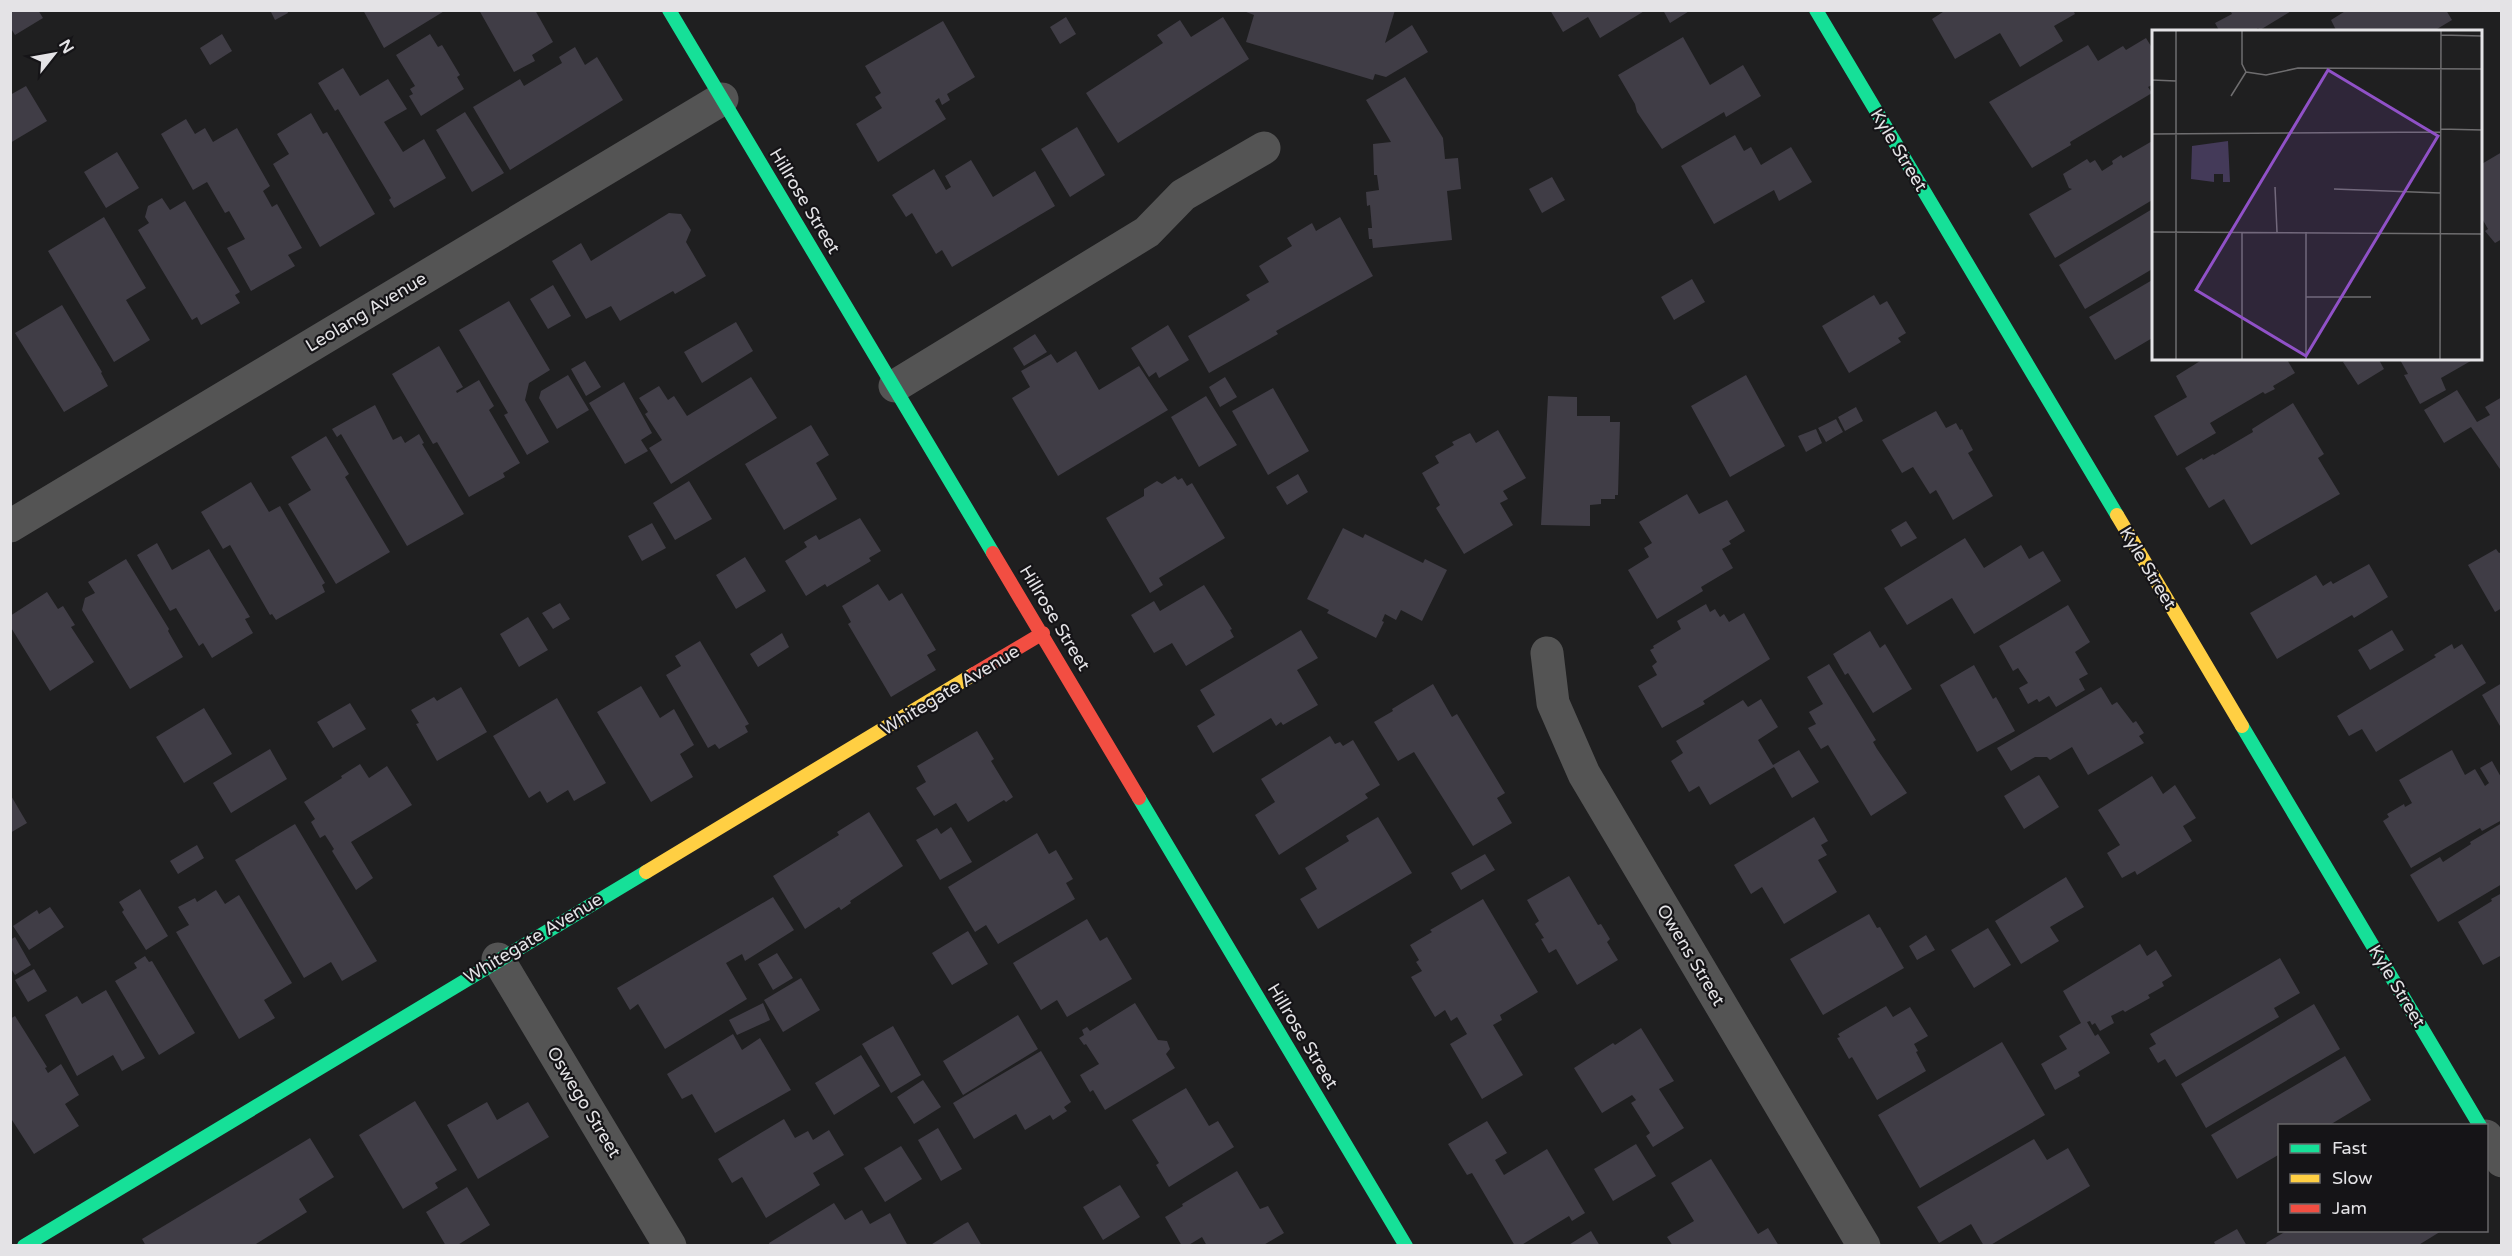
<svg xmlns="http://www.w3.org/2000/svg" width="2512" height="1256" viewBox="0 0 2512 1256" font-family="'Varela Round',sans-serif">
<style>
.building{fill:#403d46}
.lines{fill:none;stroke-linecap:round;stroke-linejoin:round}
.street{stroke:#545454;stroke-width:33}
.fast{stroke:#16e098;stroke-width:14}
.slow{stroke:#ffcf43;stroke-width:14}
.jam{stroke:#f24e42;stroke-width:14}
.labels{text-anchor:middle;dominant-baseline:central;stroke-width:4.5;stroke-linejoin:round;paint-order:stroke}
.street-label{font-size:18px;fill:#e4e3e6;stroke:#151417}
.inset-road{fill:none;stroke:#6e6d6f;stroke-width:1.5}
.view{fill:#9051c7;fill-opacity:0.15;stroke:#9051c7;stroke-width:3}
.inset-edge{fill:none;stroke:#e4e3e6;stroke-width:3}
</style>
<rect width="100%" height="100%" fill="#1f1f20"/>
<path class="building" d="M10 10H38L43 18 15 35 10 27Z
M270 10H287L288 13 275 20Z
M363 10H446L384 48Z
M479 10H535L553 42 532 55 535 61 514 72Z
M1241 10H1395L1385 43 1412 25 1428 52 1386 77 1375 74 1373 80 1246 42 1254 15Z
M1550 10H1646L1600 38 1588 17 1563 32Z
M1663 10H1691L1670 23Z
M1946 10H2073L2075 14 2054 26 2063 41 2020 67 2000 33 1955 59 1932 19Z
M2230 10H2293L2260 30 2258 28 2253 32H2220L2215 23 2232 14Z
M2347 10H2446L2452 20 2432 32H2337L2331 20Z
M1066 17 1076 34 1060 44 1050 27Z
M1223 17 1249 59 1118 143 1086 93 1163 43 1157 35 1180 20 1191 37Z
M943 21 975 77 947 94 950 100 942 105 939 98 935 101 946 119 878 162 856 124 882 108 875 97 881 93 865 66Z
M222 34 232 51 210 65 200 48Z
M430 34 438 47 442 45 460 75 457 77 464 89 421 116 409 96 413 94 410 89 415 86 396 55Z
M1683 37 1710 85 1743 65 1761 96 1726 117 1724 112 1662 149 1637 112 1635 104 1618 75Z
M2146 38 2154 51V84L2148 87 2152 93 2070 142 2071 145 2032 168 1989 102 2088 45 2098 61 2123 46 2126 50Z
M575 47 585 65 597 57 623 100 510 170 473 107 520 79 524 86 562 63 559 57Z
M343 68 360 96 388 79 407 109 384 122 403 152 424 139 446 178 394 208 389 200 391 198 338 109 335 111 318 83Z
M1405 77 1443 138 1445 159 1458 158 1461 189 1447 191 1452 240 1373 248 1372 239H1369L1368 228H1372L1370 205 1367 206 1366 192 1379 190 1377 175H1374L1373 144 1391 142 1366 100Z
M26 86 47 121 10 143V95Z
M465 112 504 173 472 192 436 130Z
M311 113 323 134 327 132 375 214 320 247 273 164 289 154 277 134Z
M186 119 195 134 205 128 213 142 237 128 270 186 263 191 272 207 277 204 302 248 288 255 295 266 251 291 227 248 245 239 229 211 225 213 207 182 193 190 161 134Z
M1077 127 1105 175 1070 197 1041 149Z
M1735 135 1744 151 1751 147 1761 165 1791 147 1812 182 1779 201 1774 190 1714 224 1681 166Z
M2154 140V199L2055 258 2029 214 2072 189 2069 188 2063 174 2087 159 2090 163 2095 160 2102 171 2113 164 2112 161 2121 155 2123 158Z
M117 152 139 188 106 208 84 172Z
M2502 152V239L2495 243 2485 231 2488 229 2480 215V165Z
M971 160 993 197 1035 171 1055 206 952 267 942 250 936 254 912 213 906 217 892 195 934 169 946 190 951 187 945 176Z
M1552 177 1565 200 1542 213 1529 189Z
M162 198 170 210 185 201 240 292 235 295 240 303 201 325 197 317 192 320 138 230 149 223 145 217 148 206Z
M2154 208V268L2085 309 2059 265Z
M669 213 681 214 691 230 686 242 706 276 675 294 673 291 620 321 611 306 586 319 552 261 581 243 591 261Z
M104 217 146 288 126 300 150 340 114 362 48 251Z
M1340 217 1373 276 1276 331 1278 334 1209 373 1188 336 1250 300 1246 295 1269 282 1259 266 1292 246 1287 238 1312 223 1316 231Z
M1692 279 1705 302 1674 320 1661 297Z
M2154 279V337L2115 360 2089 317Z
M553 285 571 316 548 329 530 299Z
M1874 295 1880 305 1887 301 1906 333 1898 338 1901 342 1849 373 1822 326Z
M509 301 550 370 529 383 525 400 549 442 527 455 504 415 508 413 459 330Z
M62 305 102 372 101 373 108 386 64 412 15 333Z
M736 322 753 351 702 383 684 352Z
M1168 325 1189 360 1159 378 1156 372 1149 377 1131 348Z
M1035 334 1047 352 1024 366 1013 348Z
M439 346 463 387 456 391 457 393 479 380 494 406 489 410 520 463 503 473 505 477 469 497 437 442 433 444 392 374Z
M1076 351 1099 390 1139 366 1168 410 1058 476 1012 398 1030 387 1021 371 1051 354 1057 363Z
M2205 358H2286L2295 373 2273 386 2275 389 2265 394 2263 392 2210 423 2216 433 2177 456 2154 416 2187 397 2176 376Z
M2349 358H2378L2384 369 2358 385 2343 362Z
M2399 358H2476L2441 378 2446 390 2420 404 2404 375 2408 374Z
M585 361 601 387 586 396 571 369Z
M568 375 589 410 557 429 539 398 541 391Z
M1746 375 1785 446 1730 477 1691 406Z
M751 377 777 418 671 484 649 448 662 440 645 414 648 412 639 398 659 386 668 400 674 396 687 416Z
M1225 377 1237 397 1220 407 1209 387Z
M624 382 652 433 641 440 648 451 625 464 589 403Z
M1273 388 1309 451 1268 475 1232 411Z
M2457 390 2477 422 2490 415 2485 407 2502 397V472L2471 427 2444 443 2424 410Z
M1206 396 1237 445 1199 467 1171 417Z
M1548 396 1577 397V416H1610V422H1620L1618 495H1615V499H1601V504L1590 505V526L1541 525Z
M2293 403 2324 454 2318 458 2340 494 2251 545 2224 499 2209 508 2185 468 2202 458 2203 460 2213 454 2214 455 2253 432 2252 429Z
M375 405 393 440 401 436 405 443 419 434 424 443 422 444 464 514 407 546 341 434 337 437 332 429Z
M1856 407 1863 421 1845 431 1838 417Z
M1936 411 1946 428 1956 423 1960 430 1962 429 1973 450 1968 453 1993 496 1953 520 1936 490 1930 494 1913 467 1902 473 1882 440Z
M1836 419 1843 432 1826 442 1818 428Z
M811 425 829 455 816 463 837 499 784 530 745 464Z
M1816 429 1822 443 1806 452 1798 436Z
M1498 430 1526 478 1503 491 1508 499 1500 503 1513 525 1464 554 1436 508 1440 505 1422 473 1439 463 1435 456 1454 445 1452 442 1470 433 1476 443Z
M326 436 349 474 345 477 390 552 336 584 288 504 311 490 291 457Z
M1298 474 1308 492 1287 505 1276 487Z
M1175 476 1178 480 1182 478 1187 486 1192 483 1225 538 1159 578 1163 585 1150 593 1106 518 1144 496V489L1157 481 1162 484Z
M689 481 712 519 675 540 653 503Z
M251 482 269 512 280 506 325 583 322 585 325 592 276 620 272 614 270 615 230 545 223 549 201 512Z
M1687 494 1699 514 1727 500 1745 531 1729 541 1731 544 1722 549 1733 568 1701 587 1703 591 1657 619 1628 570 1649 557 1644 548 1652 543 1639 522Z
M860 518 881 551 869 558 871 561 827 587 825 584 806 596 785 561 807 547 804 542 816 535 819 540Z
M1906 521 1917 538 1901 547 1891 530Z
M652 523 666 548 642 561 628 536Z
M1343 528 1363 538 1365 534 1423 563 1425 559 1447 570 1422 621 1401 610 1396 620 1385 614 1382 621 1384 622 1376 638 1327 613 1329 610 1307 599Z
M1965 538 1984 568 2021 545 2029 559 2043 551 2061 581 1974 634 1952 598 1907 625 1884 588Z
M157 543 172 570 209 549 250 617 245 619 253 633 212 658 203 643 199 646 176 608 170 611 137 555Z
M2496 549 2499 553 2502 552V608L2495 612 2468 565Z
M745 557 766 591 736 609 716 575Z
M126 559 169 629 168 631 183 657 130 689 82 610 85 598 95 593 88 582Z
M2369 564 2388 597 2354 618 2352 615 2277 659 2250 613 2316 575 2323 586 2331 581 2333 584Z
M878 584 889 601 902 593 936 650 927 655 936 670 891 697 848 624 851 622 842 606Z
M1204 585 1232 629 1230 630 1234 637 1186 666 1172 643 1154 653 1131 615 1154 601 1160 611Z
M47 592 58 609 63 606 75 625 71 627 94 662 50 691 10 626V616Z
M560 603 570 619 553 629 542 613Z
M1706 604 1710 612 1715 609 1720 617 1724 614 1729 622 1744 613 1770 659 1703 701 1705 704 1662 728 1638 686 1657 675 1652 666 1657 662 1650 650 1654 648 1653 646 1681 629 1677 621Z
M2068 605 2090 642 2075 652 2088 674 2079 679 2085 690 2056 707 2049 696 2039 702 2037 699 2028 704 2019 688 2028 683 2018 668 2013 671 1999 646Z
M528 617 548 650 519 667 500 634Z
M1301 630 1318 658 1297 670 1318 705 1283 725 1281 722 1276 726 1271 718 1213 753 1197 726 1215 715 1200 690Z
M2392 630 2404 650 2370 670 2358 650Z
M1870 631 1880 648 1885 644 1912 689 1873 713 1848 673 1845 675 1833 654Z
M782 633 789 647 758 667 750 654Z
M700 641 749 724 745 726 748 732 719 749 715 744 708 748 666 675 681 666 675 656Z
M2452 644 2454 649 2462 644 2486 683 2376 752 2362 729 2349 736 2337 716 2436 657 2434 655Z
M1829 664 1876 740 1873 742 1877 749 1907 793 1871 816 1828 745 1821 749 1808 728 1816 724 1809 712 1823 704 1807 677Z
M1974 665 1993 699 1996 697 2015 731 1977 752 1940 685Z
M2502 683V725L2500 726 2482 695Z
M1433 684 1452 717 1457 714 1505 793 1497 798 1512 823 1473 846 1414 752 1398 761 1374 722 1393 711 1392 709Z
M641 686 660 718 674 709 694 745 680 754 693 777 651 802 597 712Z
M461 687 487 732 437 761 416 724 419 723 411 710 434 697 437 701Z
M2101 687 2112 705 2117 702 2133 723 2136 721 2144 733 2139 736 2144 743 2088 775 2072 747 2050 760 2047 757H2035L2011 771 1997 748Z
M557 698 606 783 574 801 568 790 547 803 540 791 529 798 493 736Z
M1761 699 1778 727 1758 740 1773 765 1799 750 1819 782 1792 798 1774 767 1710 805 1699 786 1689 792 1671 761 1683 753 1676 741 1743 700 1748 707Z
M350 703 366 729 333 748 317 722Z
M204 708 232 754 184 783 156 737Z
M977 731 994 759 991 761 1013 797 1006 802 1004 800 968 822 956 803 934 816 916 788 926 782 917 766Z
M1330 736 1335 744 1340 742 1343 746 1353 740 1380 785 1365 794 1368 798 1279 855 1255 815 1275 802 1261 779Z
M270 749 287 779 231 813 213 783Z
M2452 750 2465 775 2475 769 2485 786 2489 783 2480 768 2492 761 2502 779V820L2482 831 2480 828 2411 868 2383 821 2389 817 2387 814 2404 804 2405 807 2412 803 2399 780Z
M360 764 369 778 387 766 412 805 351 842 373 878 356 890 332 851 334 849 325 835 320 838 311 822 315 819 304 802 342 778 341 776Z
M2039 775 2059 807 2024 829 2004 796Z
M2152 776 2163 794 2175 785 2196 818 2183 826 2192 841 2137 875 2135 871 2122 878 2107 853 2120 845 2098 810Z
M10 794 27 823 10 833Z
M869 812 903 866 850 901 851 903 841 910 839 907 805 929 773 876 839 835 837 832Z
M1378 817 1412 873 1318 929 1300 899 1317 889 1305 868 1349 841 1346 836Z
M1814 817 1828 841 1821 845 1827 855 1818 860 1837 892 1784 924 1762 887 1751 894 1734 865Z
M2502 823V884L2438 922 2410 875 2440 857 2443 862 2471 844 2470 842Z
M295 824 377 961 342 981 331 962 304 978 235 860Z
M951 827 972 862 940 880 916 840 937 828 941 834Z
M1037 833 1049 854 1056 850 1073 879 1066 883 1075 899 998 944 986 925 975 932 948 887Z
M197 845 204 858 178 874 170 861Z
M1485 854 1495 870 1461 890 1451 873Z
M1569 876 1598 925 1601 924 1610 939 1607 942 1618 960 1577 985 1556 949 1549 953 1541 939 1544 938 1535 924 1539 921 1527 900Z
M2066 877 2084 907 2050 927 2059 941 2021 964 1995 921Z
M140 889 168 936 146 950 122 912 124 910 119 902Z
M216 890 225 904 239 895 292 983 264 1000 275 1018 239 1039 176 932 189 925 178 907 195 898 197 902Z
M2502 893V955L2483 965 2458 922 2492 901 2491 899Z
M773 897 794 930 745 961 742 954 726 963 747 999 665 1049 638 1004 630 1010 617 988Z
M1483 899 1538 992 1500 1015 1502 1020 1493 1025 1523 1075 1482 1099 1450 1044 1467 1034 1457 1017 1451 1021 1445 1010 1435 1017 1411 977 1422 971 1416 962 1419 960 1410 945 1432 932 1430 930Z
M50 907 64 927 29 950 13 926 37 910 39 914Z
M1869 914 1877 928 1880 927 1904 968 1823 1015 1790 959Z
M1087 919 1100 941 1107 937 1132 979 1067 1017 1057 1000 1041 1010 1013 963Z
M1988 928 2011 965 1974 988 1951 950Z
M968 931 988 964 952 985 932 953Z
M1926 935 1935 950 1917 960 1909 946Z
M15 937 31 965 15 975 10 967V940Z
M2140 944 2147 956 2156 950 2172 976 2162 982 2164 986 2148 995 2150 998 2125 1012 2123 1010 2111 1016 2114 1023 2100 1031 2095 1023 2092 1025 2090 1021 2087 1022 2095 1036 2098 1034 2110 1053 2078 1072 2080 1076 2055 1090 2041 1064 2067 1049 2059 1036 2081 1023 2063 991Z
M777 953 793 978 773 990 758 964Z
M145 956 149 962 152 961 195 1033 159 1055 115 981 137 968 134 963Z
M2280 958 2300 993 2274 1008 2279 1017 2176 1077 2165 1059 2158 1063 2149 1048 2156 1044 2150 1034Z
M34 969 47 991 28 1002 15 980Z
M801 978 820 1010 783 1032 764 1000Z
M106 990 145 1058 122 1071 113 1055 77 1076 45 1015 77 996 82 1004Z
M763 1003 770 1020 737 1035 729 1020Z
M1135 1003 1158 1040 1167 1041 1170 1049 1166 1054 1175 1068 1105 1110 1093 1090 1090 1092 1080 1075 1099 1064 1086 1044 1084 1045 1079 1038 1084 1035 1082 1030 1087 1027 1090 1031Z
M2314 1004 2340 1049 2206 1128 2181 1084Z
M1886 1006 1893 1017 1910 1007 1928 1036 1914 1044 1918 1051 1916 1052 1926 1071 1877 1100 1852 1057 1849 1059 1837 1038 1840 1037 1838 1034Z
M1018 1015 1038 1049 963 1095 943 1061Z
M15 1016 47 1067 45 1068 48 1073 61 1064 79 1095 65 1104 79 1126 34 1154 10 1117V1019Z
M893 1026 921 1075 891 1093 862 1044Z
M1641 1028 1674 1081 1659 1089 1684 1128 1653 1147 1646 1136 1650 1133 1631 1103 1636 1100 1632 1095 1602 1113 1574 1068 1613 1043 1615 1045Z
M733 1034 742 1050 760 1038 791 1090 715 1133 692 1094 682 1099 667 1074Z
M2002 1042 2045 1115 1920 1188 1878 1115Z
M1041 1051 1071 1102 1064 1107 1067 1111 1053 1120 1050 1115 1025 1130 1016 1114 974 1139 953 1103Z
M861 1055 880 1086 834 1115 815 1083Z
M2345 1056 2371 1100 2328 1126H2280V1154L2237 1179 2211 1135Z
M923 1080 941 1107 914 1124 897 1097Z
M1186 1088 1209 1126 1218 1121 1234 1147 1169 1187 1156 1165 1159 1163 1132 1120Z
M415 1101 457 1170 435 1183 438 1188 403 1209 359 1135Z
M487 1102 497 1120 528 1102 549 1137 478 1179 447 1125Z
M784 1119 795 1138 808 1131 813 1140 829 1130 844 1155 813 1173 820 1185 766 1218 742 1177 732 1183 718 1159Z
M1487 1121 1507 1153 1495 1160 1504 1175 1547 1149 1585 1213 1572 1221 1569 1216 1520 1246H1515L1472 1173 1467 1175 1448 1144Z
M938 1128 962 1169 941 1181 918 1140Z
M310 1138 334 1177 299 1199 307 1212 253 1246H146L142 1239Z
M2034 1139 2047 1160 2068 1148 2090 1186 1989 1246H1984L1971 1224 1939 1243 1917 1207Z
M1636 1144 1656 1176 1613 1201 1594 1169Z
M901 1146 922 1179 885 1202 864 1168Z
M1711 1159 1758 1234 1768 1228 1779 1246H1673L1667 1237 1694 1221 1671 1183Z
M1237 1171 1260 1209 1268 1206 1284 1233 1262 1246H1207L1202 1237 1187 1246H1182L1165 1217 1183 1206 1182 1204Z
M1120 1185 1140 1217 1103 1240 1083 1207Z
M467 1187 490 1225 456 1246H446L426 1212Z
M834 1203 845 1220 862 1210 870 1224 890 1213 908 1246H770L769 1243Z
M968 1222 982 1246H929L964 1224Z
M2237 1229 2247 1246H2216L2214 1242Z
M2288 1230H2443L2417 1246H2268L2266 1243Z
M1591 1231 1600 1246H1567Z"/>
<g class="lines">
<path class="street" d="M895 386 1147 232 1183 195 1264 148
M10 526 722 99
M1547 653 1553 703 1584 774 1864 1246
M498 959 670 1246
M2486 1136 2502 1161"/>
<path class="fast" d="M669 10 993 553
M1816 10 2117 515
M2242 726 2480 1126
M1139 798 1406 1246
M24 1246 646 872"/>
<path class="slow" d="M2117 515 2242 726
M646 872 974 674"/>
<path class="jam" d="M993 553 1139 798
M974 674 1043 633"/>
</g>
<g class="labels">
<g class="street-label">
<text transform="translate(1899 150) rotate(59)">Kyle Street</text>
<text transform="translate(805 201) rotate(59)">Hillrose Street</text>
<text transform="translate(366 312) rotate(-31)">Leolang Avenue</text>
<text transform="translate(2148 568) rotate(59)">Kyle Street</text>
<text transform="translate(1055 618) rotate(59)">Hillrose Street</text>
<text transform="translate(950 690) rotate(-31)">Whitegate Avenue</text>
<text transform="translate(533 938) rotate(-31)">Whitegate Avenue</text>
<text transform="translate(1691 955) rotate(59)">Owens Street</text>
<text transform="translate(2397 986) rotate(59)">Kyle Street</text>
<text transform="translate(1303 1036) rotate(59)">Hillrose Street</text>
<text transform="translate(584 1102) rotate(59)">Oswego Street</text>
</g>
</g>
<g transform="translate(2152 30)">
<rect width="330" height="330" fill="#1f1f20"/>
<path d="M76 111 78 152H71V144H62V152L39 149 40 116Z" fill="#443a59"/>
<path class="inset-road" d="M24 1V329M90 1V34L94 42M289 5 330 6M94 42 114 45 146 38 330 39M0 50 24 51M79 66 94 42M288 99 330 100M0 104 288 102M123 157 125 202M182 159 288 163M0 202 330 204M154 267H219M90 329V202M154 329V202M288 329 289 1"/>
<path class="view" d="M176 40 286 106 154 326 44 260Z"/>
<rect width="330" height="330" class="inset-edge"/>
</g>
<rect width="2512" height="1256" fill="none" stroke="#e4e3e6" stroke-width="24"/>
<rect x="2278" y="1124" width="210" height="108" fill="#151417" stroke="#68676a" stroke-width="1.5"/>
<rect x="2290" y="1144" width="30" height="9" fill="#16e098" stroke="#68676a" stroke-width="1.5"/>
<text x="2332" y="1154" font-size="18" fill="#e4e3e6">Fast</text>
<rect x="2290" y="1174" width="30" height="9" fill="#ffcf43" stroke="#68676a" stroke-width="1.5"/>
<text x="2332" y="1184" font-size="18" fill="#e4e3e6">Slow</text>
<rect x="2290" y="1204" width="30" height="9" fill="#f24e42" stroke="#68676a" stroke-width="1.5"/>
<text x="2332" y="1214" font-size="18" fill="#e4e3e6">Jam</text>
<g transform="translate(54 54) rotate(59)" stroke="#151417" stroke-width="4.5" paint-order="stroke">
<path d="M0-4.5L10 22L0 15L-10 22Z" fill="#e4e3e6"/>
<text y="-9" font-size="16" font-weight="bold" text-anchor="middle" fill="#e4e3e6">N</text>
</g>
</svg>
